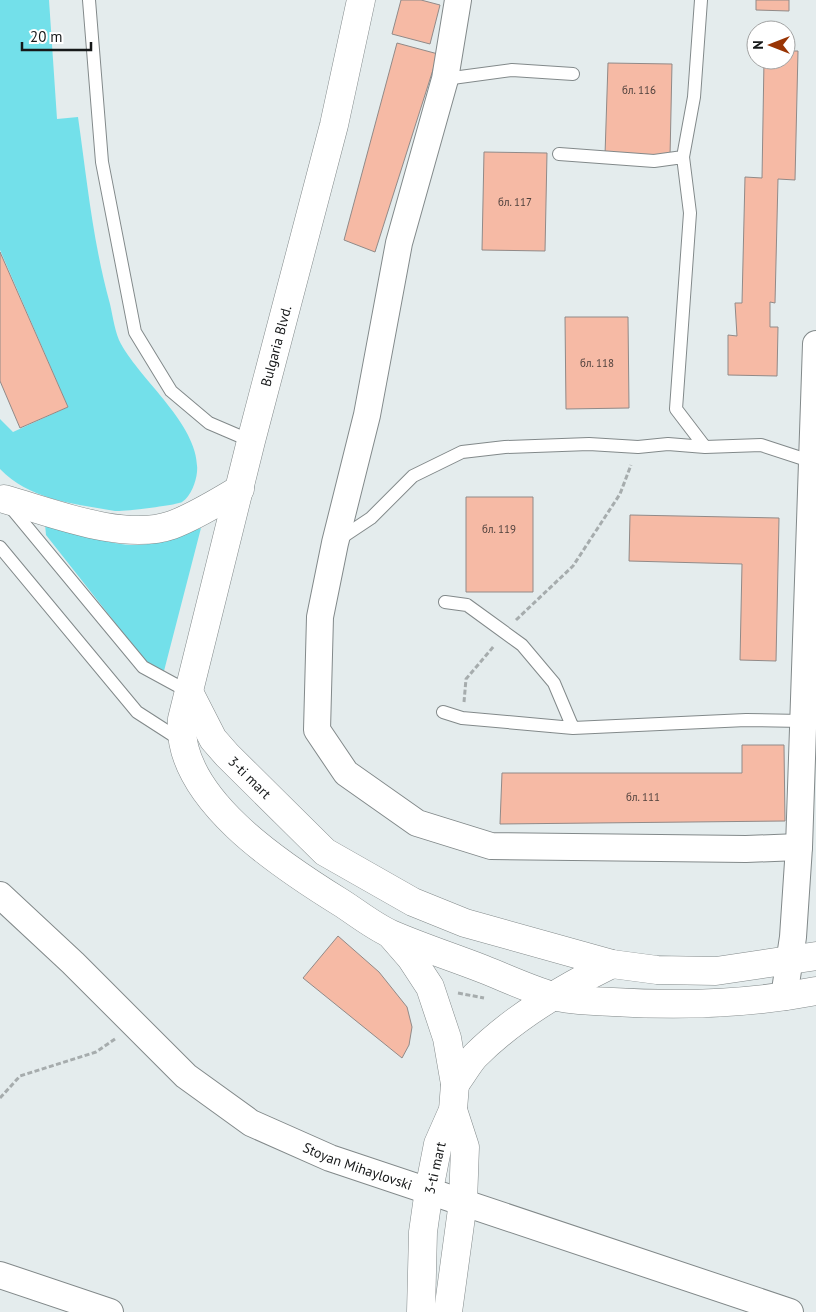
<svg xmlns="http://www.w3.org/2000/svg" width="816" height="1312" font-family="'PT Sans',sans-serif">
  <rect width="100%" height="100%" fill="#e4eced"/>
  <path fill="#73e0ea" d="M0 0H49L57 119 78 117C87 180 93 243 110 304 113 317 115 333 121 344 142 382 201 427 197 472 196 482 191 496 182 502 178 505 121 512 115 511 75 504 30 500 0 469V419L13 432 68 407 0 250Z
    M45 524C72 531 111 546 138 545 160 544 181 535 201 528L164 671 150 667 46 535Z"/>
  <path fill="#f6baa5" stroke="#918a88" d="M401 0H421L440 5 430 44 392 34Z
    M756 0H789V11L756 10Z
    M397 43 438 54 375 252 344 240Z
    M786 51H798L795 180 778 179 775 303 770 302V327H778L777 376 728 375V335L737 336 735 303H742L745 177 762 178 764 60H786Z
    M608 63 672 64 670 157 605 155Z
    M484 152 547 153 545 251 482 250Z
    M0 252 68 407 20 428 0 381Z
    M565 317H628L629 408 566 409Z
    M466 497H533V592H466Z
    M630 515 779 518 776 661 740 660 742 564 629 561Z
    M742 745H784L785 821 500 824 502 773H742Z
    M338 936 379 972 407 1007 412 1027 409 1045 402 1058 303 978Z"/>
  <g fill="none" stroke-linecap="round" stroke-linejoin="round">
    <g stroke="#82898a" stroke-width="14">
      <path id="service" d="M89 0 102 162 135 332 171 391 209 423 251 441
        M701 0 694 97 683 157 690 213 676 409 705 447 761 445 810 461
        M445 79 512 70 573 74
        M559 154 654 161 683 157
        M8 504 143 667 189 692
        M338 540 371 518 413 476 462 452 505 447 589 444 638 447 668 444 705 447
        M0 547 137 712 182 741
        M445 602 467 605 522 645 554 683 573 728
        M443 712 462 718 573 728 746 720 802 721"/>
    </g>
    <g stroke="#82898a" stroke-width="28">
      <g id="minor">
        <path d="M458 0 445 79 399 243 367 415 335 543 320 617 317 730 346 773 417 823 491 846 746 849 799 847"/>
        <path id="s1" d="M0 895 73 963 186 1076 251 1123 330 1158 790 1312"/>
        <path d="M784 997 793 937 799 847 816 344"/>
        <path d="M0 1275 110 1312"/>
      </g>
    </g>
    <g stroke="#82898a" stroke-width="29">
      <g id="tertiary">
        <path d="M361 0 334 125 251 441 182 719C175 797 282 866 340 902 356 912 373 926 391 934 421 947 452 957 483 969 506 978 529 989 553 996 572 1001 594 1001 613 1002 680 1006 750 1004 816 991"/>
        <path d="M4 499C51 512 124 542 172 525 196 516 218 502 240 489"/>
        <path id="s2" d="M189 692 213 739 227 755 325 852 413 902 465 923 612 964 657 970 716 971 816 956"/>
        <path d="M391 935 411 958 430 987 447 1038 455 1084 453 1110 438 1144 429 1190 423 1232 421 1312"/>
        <path d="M455 1084C462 1075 468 1064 475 1056 513 1018 565 987 612 964"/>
        <path d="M448 1312 463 1202 465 1147 453 1110"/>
      </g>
    </g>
    <path stroke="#a6acad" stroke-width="3" stroke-dasharray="5 2.5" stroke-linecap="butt" d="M516 620 573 566 620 494 631 465
      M464 702 466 679 494 646
      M458 993 484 998
      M0 1098 20 1076 96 1052 115 1039"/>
    <use href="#service" stroke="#fff" stroke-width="12"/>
    <use href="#minor" stroke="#fff" stroke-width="26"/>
    <use href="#tertiary" stroke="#fff" stroke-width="28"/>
  </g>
  <g text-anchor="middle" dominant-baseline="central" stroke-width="4.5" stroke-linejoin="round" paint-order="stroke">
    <g font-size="11" fill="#4e403c">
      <text x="639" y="90">бл. 116</text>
      <text x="515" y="202">бл. 117</text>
      <text x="597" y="363">бл. 118</text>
      <text x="499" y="529">бл. 119</text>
      <text x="643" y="797">бл. 111</text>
    </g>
    <g font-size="14" fill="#161819" stroke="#fff">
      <text transform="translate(276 346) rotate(-75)">Bulgaria Blvd.</text>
      <text stroke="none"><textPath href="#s2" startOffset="106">3-ti mart</textPath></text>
      <text stroke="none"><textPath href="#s1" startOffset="455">Stoyan Mihaylovski</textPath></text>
      <text transform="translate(435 1168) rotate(-77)">3-ti mart</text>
    </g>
  </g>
  <g transform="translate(771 45) rotate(270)"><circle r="24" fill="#ffffff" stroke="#a2a3a3"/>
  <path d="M0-4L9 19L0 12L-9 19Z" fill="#993404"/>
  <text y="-8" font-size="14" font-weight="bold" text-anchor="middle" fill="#161819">N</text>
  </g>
  <path d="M22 42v8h69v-8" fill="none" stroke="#161819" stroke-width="2.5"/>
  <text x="30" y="42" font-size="15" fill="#161819" stroke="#ffffff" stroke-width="4" paint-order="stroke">20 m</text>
</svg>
